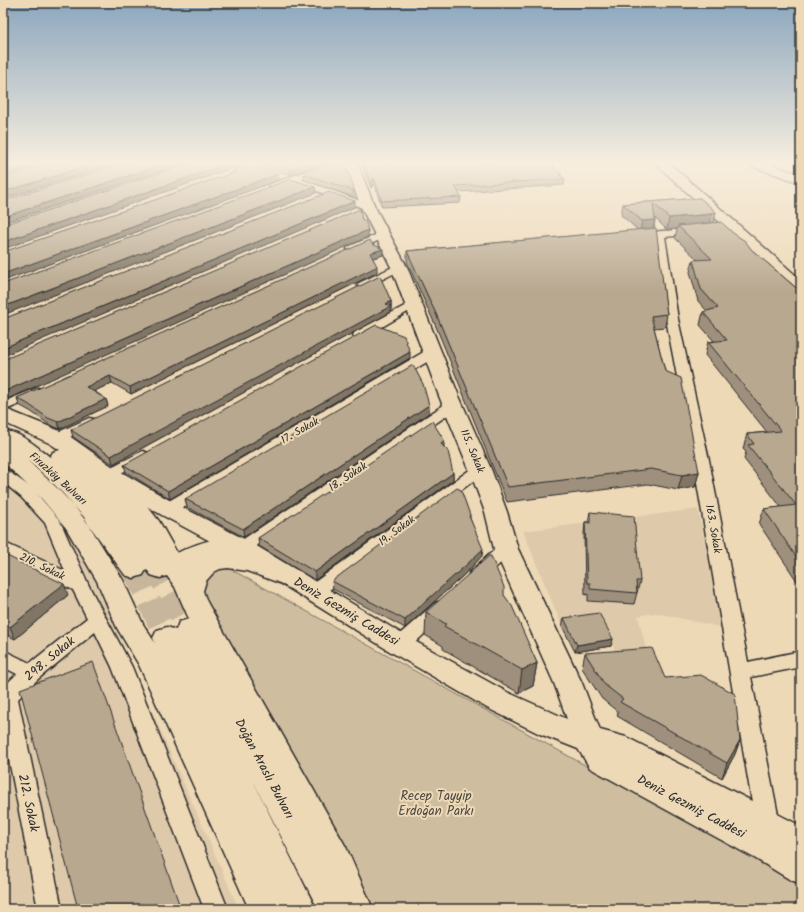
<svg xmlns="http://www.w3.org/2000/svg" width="804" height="912" font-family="Kalam,sans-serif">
  <rect width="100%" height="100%" fill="#eed9b7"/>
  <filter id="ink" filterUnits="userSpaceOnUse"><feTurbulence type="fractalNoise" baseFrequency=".025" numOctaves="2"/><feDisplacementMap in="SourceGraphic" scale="8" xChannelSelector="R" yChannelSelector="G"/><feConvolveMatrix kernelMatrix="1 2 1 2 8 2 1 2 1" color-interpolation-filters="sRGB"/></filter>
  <g filter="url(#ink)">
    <path fill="#decaab" d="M192 168 219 177 168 195 142 186Z
      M3 458 45 494 102 584 116 629 239 909H3Z
      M698 509 723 628 656 613 638 616 649 660 619 662 603 618 561 624 523 531Z"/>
    <path fill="#cfbda0" stroke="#7d7466" d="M223 565 639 795 801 880V909H373L202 595 203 574Z"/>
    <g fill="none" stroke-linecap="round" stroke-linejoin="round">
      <path stroke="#c7b69b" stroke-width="24" stroke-dasharray="24 12" stroke-linecap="butt" d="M151 563 167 587 189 629
        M134 569 167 638"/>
      <g stroke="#2b2b2b" stroke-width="3">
        <path id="street" d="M255 163H268L240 175H234L233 173 234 171Z
          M328 163H341L301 179 371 205 373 207 371 209H365L293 182 274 189 269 186 271 184Z
          M696 228 701 231 700 233 665 237 678 319 709 460 748 662 801 651V667L751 677 780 825 776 833 768 836 760 833 756 825 693 460 666 319 654 238 647 237 646 235 651 232Z
          M382 232 386 233 387 235 386 237 356 251 352 252 347 249 348 247Z
          M399 264 404 267 403 269 367 287H359L357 285 359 283Z
          M414 301 418 302 420 304 418 306 363 338H355L353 335 355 332Z
          M432 349 437 350 438 353 437 356 174 513 168 514 162 513 160 509 162 505 427 350Z
          M37 388 42 389 44 392 42 395 3 411V402Z
          M453 401 458 402 460 405 458 408 248 552 242 554 236 552 233 548 236 544 448 402Z
          M89 418 94 419 96 422 94 425 62 441 57 442 52 441 50 438 52 435Z
          M143 451 148 453 150 456 148 459 113 477 108 479 103 477 100 474 103 471Z
          M480 464 485 466 488 469 485 472 320 597 314 598 308 597 305 592 308 587 475 466Z
          M3 469 8 471 33 489 60 521 89 586 132 667 228 909H204L112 667 95 632 38 679 18 699 62 909H38L3 729V687L17 674 3 667V650L30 663 87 618 73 590 3 555V542L65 571 45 523 21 497 3 482Z
          M506 543 512 545 515 549 512 553 484 578 478 580 472 578 469 574 472 570 500 545Z
          M441 601 447 603 450 608 447 613 407 650 400 652 393 650 390 645 393 640 435 603Z"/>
      </g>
      <g stroke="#2b2b2b" stroke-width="3">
        <path id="secondary" d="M345 163H357L375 207 407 267 459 396 491 469 507 512 518 549 582 683 600 730 626 737 801 826V884L789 879 756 859 590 768 578 749 540 734 487 708 391 652 234 554 160 514 102 480 99 475 102 470 110 468 118 470 176 504 250 542 409 638 507 692 567 719 554 683 494 549 485 512 469 469 439 396 391 267 361 207Z
          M655 163H669L801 280V293L795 291Z
          M749 163H767L801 175V183L751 166Z"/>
      </g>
      <g stroke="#2b2b2b" stroke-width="3">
        <path id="primary" d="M3 408 65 433 116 469 132 487 159 521 177 553C201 541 224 534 251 542L254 548 250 554 302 572 306 579 302 586 293 588 247 571 228 568 220 569 214 572 206 581 203 591 207 602 346 847 373 909H318L253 781 316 909H249L139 665 117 628 97 581 66 528 42 499 3 462V432C16 428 40 449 50 457L53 452 60 450 49 443 3 422ZM27 460C70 494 94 532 125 575L134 578 143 575 146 570 148 571 151 575 160 578 167 576 175 587 189 619 179 622 176 630 167 627 157 630 153 638 155 643 143 624 123 580 84 517 58 489Z"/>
      </g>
      <use href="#street" fill="#eed9b7" fill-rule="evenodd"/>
      <use href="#secondary" fill="#eed9b7" fill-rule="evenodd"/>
      <use href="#primary" fill="#eed9b7" fill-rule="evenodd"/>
    </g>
    <path fill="#9e907c" stroke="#2b2b2b" d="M265 163H323L291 175 265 167Z
      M361 163H552L554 169 565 179 564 185 458 192 461 197 460 203 382 207 374 184 371 188Z
      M304 174 353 185 354 197 304 180Z
      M700 198 716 212 714 223 752 250 801 292V587L759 524 764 509 781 507 744 459 746 452 743 449 747 434 767 432 705 355 708 342 714 341 700 325 703 312 707 311 698 301 690 272 693 260H698L675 238 677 229 667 230 655 218 654 228 667 314 665 327 654 328 665 371 699 472 695 487 678 490 648 484 507 502 437 329 407 262V251L638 230 621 215 623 204Z
      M372 244 383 255 373 258 377 272 376 273 131 394 112 383 94 391 106 399 108 406 60 429 50 425 30 411 19 405 17 398Z
      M391 301V312L113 464 73 437 71 430Z
      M410 358 170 499 126 472 124 465Z
      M429 413 244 537 187 507 185 499Z
      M444 447 453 473V480L315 580 259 546 258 538Z
      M590 512 640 581 634 604 588 601V594L585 595 584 534 585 522H588Z
      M470 515V518L482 556 465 574 405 628 333 589 332 581Z
      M3 554 68 595 15 639 3 633Z
      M504 595 537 663 533 686 519 693 443 649V646L425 635 426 612Z
      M564 618 613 639 611 646 575 652 562 626Z
      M585 653 665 678 740 740 735 754 722 778 617 716 618 712 602 699 582 668Z"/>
    <path fill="#817665" stroke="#2b2b2b" d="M24 163H44L3 176V169Z
      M97 163H117L3 199V192Z
      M167 163H185L3 223V217Z
      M230 163H247L3 249V242Z
      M308 163H323L291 175V170Z
      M278 174 279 180 3 281V274Z
      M374 178V184L371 188V182Z
      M315 187 316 193 3 315V307Z
      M355 201V207L3 356V348Z
      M712 214 710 226H678L677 229 667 230 669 218Z
      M655 220 653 231 640 232 642 221Z
      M368 230V237L5 400 3 394V392Z
      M383 249V255L370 259V253Z
      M377 266V272L376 273 131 394 130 387Z
      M391 301V312L113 464 111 456Z
      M410 352V358L170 499 168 491Z
      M110 376 112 383 88 394 86 387Z
      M106 399 108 406 60 429 58 422Z
      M429 405V413L244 537 243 529Z
      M444 440V447L441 444Z
      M699 472 695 487 678 490 682 475Z
      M453 473V480L315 580V572Z
      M483 549 482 556 465 574 405 628V620Z
      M64 584 68 595 15 639 10 627Z
      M613 639 611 646 575 652 577 645Z
      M537 663 533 686 519 693 522 670Z
      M740 740 735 754 722 778 727 763Z"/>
    <path fill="#b8a890" stroke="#2b2b2b" d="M3 163H24L3 169Z
      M49 163H97L3 192V178Z
      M122 163H167L3 217V201Z
      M190 163H230L3 242V225Z
      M272 163H308L291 170Z
      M330 163H345L353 185 354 191 304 174Z
      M363 163H551L555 166 551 167 562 174 559 175 565 179 455 186 461 197 382 201 374 178 371 182Z
      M253 166 278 174 3 274V252Z
      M291 179 315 187 3 307V284Z
      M329 192 355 201 3 348V319Z
      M700 198 716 212 711 213 712 214 669 218 653 203 655 220 642 221 623 204Z
      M360 209 362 220H365L368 230 3 392V360Z
      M721 222 733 233 745 241 752 250 801 292V564L764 509 796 505 748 445 754 444 747 434 781 431 708 342 727 340 703 312 718 308 701 289 693 260 712 259 678 226Z
      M656 228 667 314 651 316 665 371 681 378 699 472 682 475 651 469 508 487 437 316 407 251Z
      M370 240 372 244 383 249 370 253 377 266 376 267 130 387 110 376 86 387 106 399 58 422 48 418 28 404 17 398Z
      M380 276 391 301 386 304 391 306 111 456 71 430Z
      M376 325 404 336 410 352 168 491 124 465Z
      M413 365 423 384 429 405 243 529 185 499Z
      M432 421 444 440 441 444 448 451 453 473 315 572 258 538Z
      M457 488 461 490 470 515 469 516 483 549 465 566 405 620 332 581Z
      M590 512 634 516 640 581H636L637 593 590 589V583H587L585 522 590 523Z
      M3 554 64 584 10 627 3 623Z
      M489 556H491L504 587V595L512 606 537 663 522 670 444 626 446 624 426 612Z
      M599 613 613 639 577 645 564 618Z
      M652 648 665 678 701 675 735 694 740 740 727 763 620 702 623 699 605 685 585 653Z
      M93 662 181 909H78L20 689Z"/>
  </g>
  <linearGradient id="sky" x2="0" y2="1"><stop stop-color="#8ca7be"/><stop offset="0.56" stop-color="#f7eedf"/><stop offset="1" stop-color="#f7eedf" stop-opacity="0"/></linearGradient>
  <rect width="804" height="291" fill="url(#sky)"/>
  <g text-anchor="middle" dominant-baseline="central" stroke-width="4" stroke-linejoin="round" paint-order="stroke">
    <g font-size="11" fill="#2b2b2b" stroke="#eed9b7">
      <text transform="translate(300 431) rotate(-30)">17. Sokak</text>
      <text transform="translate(472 451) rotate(67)">115. Sokak</text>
      <text transform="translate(348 477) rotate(-34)">18. Sokak</text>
      <text transform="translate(58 479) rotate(42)">Firuzköy Bulvarı</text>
      <text transform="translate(713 529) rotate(80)">163. Sokak</text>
      <text transform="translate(397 531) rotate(-37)">19. Sokak</text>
      <text transform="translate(42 567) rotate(26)">210. Sokak</text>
    </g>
    <g font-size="13" fill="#2b2b2b" stroke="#eed9b7">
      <text transform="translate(346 612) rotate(31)">Deniz Gezmiş Caddesi</text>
      <text transform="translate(50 659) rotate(-40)">298. Sokak</text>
      <text transform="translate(264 769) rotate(62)">Doğan Araslı Bulvarı</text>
      <text transform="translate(28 803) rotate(78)">212. Sokak</text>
      <text transform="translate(691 807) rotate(28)">Deniz Gezmiş Caddesi</text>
    </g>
    <g font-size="13" fill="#4c4842" stroke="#eed9b7">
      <text x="436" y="796">Recep Tayyip<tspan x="436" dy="15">Erdoğan Parkı</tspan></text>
    </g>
  </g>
  <rect width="804" height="912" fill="none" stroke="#eed9b7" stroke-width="16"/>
  <rect x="8" y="8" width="788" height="896" fill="none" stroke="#2b2b2b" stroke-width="1.5" filter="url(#ink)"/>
</svg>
